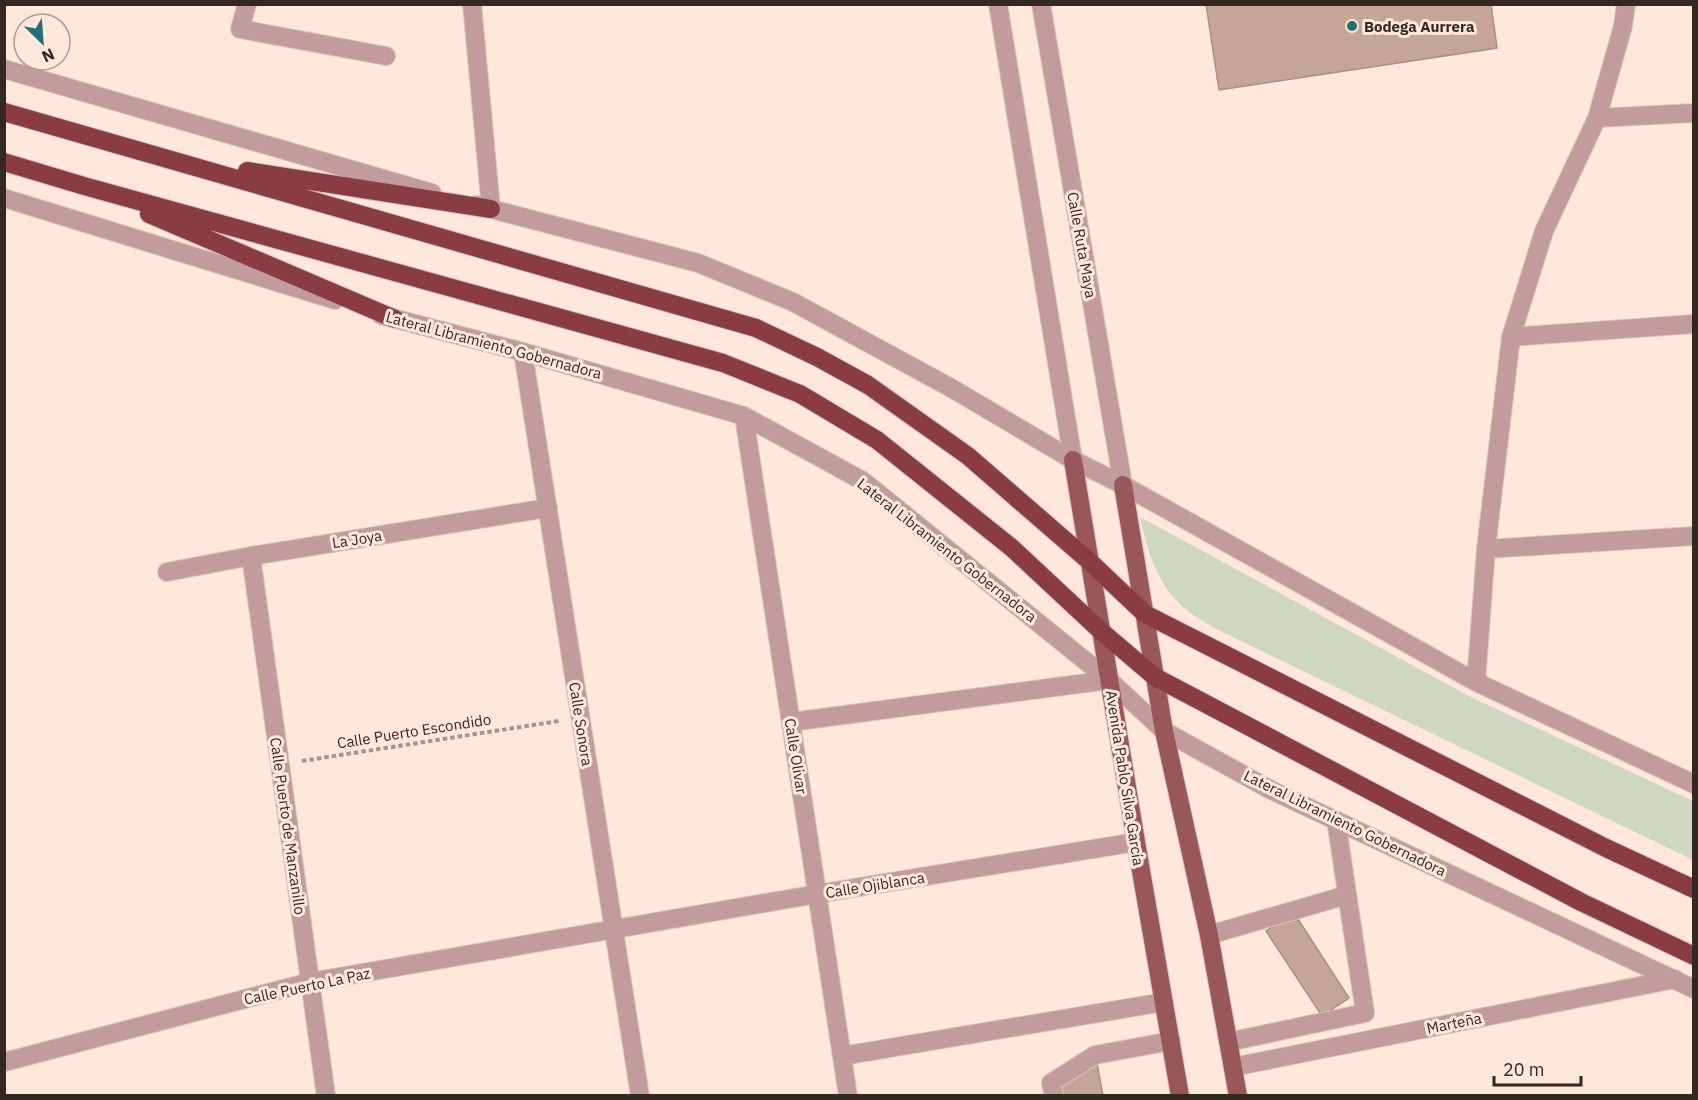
<svg xmlns="http://www.w3.org/2000/svg" width="1698" height="1100" font-family="'IBM Plex Sans',sans-serif">
  <rect width="100%" height="100%" fill="#ffe7d9"/>
  <path fill="#ced7c2" d="M1140 517 1471 697 1693 801V860L1214 628C1202 620 1188 613 1179 603 1155 579 1147 549 1140 517Z"/>
  <path fill="#c5a595" stroke="#ab8f81" stroke-width="1.5" d="M1206 4H1491L1497 48 1219 90Z
    M1294 913 1349 998 1322 1016 1266 931Z
    M1095 1052 1103 1096H1059L1055 1077Z"/>
  <g fill="none" stroke-linecap="round" stroke-linejoin="round">
    <g stroke="#dac5b8" stroke-width="20">
      <path id="minor" d="M247 4 240 29 386 56
        M472 4 491 209
        M998 4 1073 460
        M1041 4 1123 485
        M4 69 432 193
        M1597 118 1694 113
        M4 198 335 300
        M476 205 698 263 793 302 953 389 1073 460 1123 485 1476 682 1694 784
        M381 315 523 352 744 416 863 481 1109 680 1164 731 1271 790 1694 989
        M1511 337 1694 324
        M523 352 640 1096
        M744 416 848 1096
        M1486 549 1694 536
        M251 556 326 1096
        M167 572 251 556 548 508
        M1476 682 1486 549 1511 337 1544 231 1597 118 1623 26 1626 4
        M791 722 1109 680
        M1209 935 1347 895
        M1228 1042 1365 1013 1336 820
        M842 1056 1164 1002
        M4 1062 310 982 817 894 1136 842
        M1233 1067 1675 979
        M1054 1096 1051 1083 1095 1055 1171 1041"/>
    </g>
    <g stroke="#dac5b8" stroke-width="20">
      <path id="major" d="M1073 460 1136 842 1180 1096
        M1123 485 1164 731 1209 935 1238 1096"/>
    </g>
    <g stroke="#dac5b8" stroke-width="20">
      <path id="highway" d="M4 112 756 328 817 357 868 385 968 456 1089 561 1145 614 1606 848 1694 889
        M4 162 84 186 723 363 800 394 877 440 1012 548 1102 632 1155 677 1581 902 1694 956
        M247 171 491 209
        M149 214 395 319"/>
    </g>
    <path stroke="#a69489" stroke-width="4" stroke-dasharray="4.5 3" stroke-linecap="butt" d="M302 761 559 721"/>
    <use href="#minor" stroke="#c29b9c" stroke-width="18"/>
    <use href="#major" stroke="#99575a" stroke-width="18"/>
    <use href="#highway" stroke="#893d42" stroke-width="18"/>
  </g>
  <circle fill="#246f73" stroke="#ffe7d9" stroke-width="2" cx="1352" cy="26" r="6"/>
  <g text-anchor="middle" dominant-baseline="central" stroke-width="6" stroke-linejoin="round" paint-order="stroke">
    <g font-size="15" font-weight="bold" fill="#332822" stroke="#ffe7d9" text-anchor="start">
      <text x="1364" y="26">Bodega Aurrera</text>
    </g>
    <g font-size="15" fill="#332822" stroke="#ffe7d9">
      <text transform="translate(1082 245) rotate(80)">Calle Ruta Maya</text>
      <text transform="translate(494 345) rotate(15)">Lateral Libramiento Gobernadora</text>
      <text transform="translate(357 539) rotate(-9)">La Joya</text>
      <text transform="translate(947 550) rotate(38)">Lateral Libramiento Gobernadora</text>
      <text transform="translate(581 724) rotate(81)">Calle Sonora</text>
      <text transform="translate(414 731) rotate(-9)">Calle Puerto Escondido</text>
      <text transform="translate(796 756) rotate(81)">Calle Olivar</text>
      <text transform="translate(1125 778) rotate(81)">Avenida Pablo Silva García</text>
      <text transform="translate(1345 823) rotate(26)">Lateral Libramiento Gobernadora</text>
      <text transform="translate(288 826) rotate(82)">Calle Puerto de Manzanillo</text>
      <text transform="translate(875 885) rotate(-9)">Calle Ojiblanca</text>
      <text transform="translate(307 986) rotate(-12)">Calle Puerto La Paz</text>
      <text transform="translate(1454 1023) rotate(-11)">Marteña</text>
    </g>
  </g>
  <rect width="1698" height="1100" fill="none" stroke="#332822" stroke-width="12"/>
  <g transform="translate(42 42) rotate(155)"><circle r="28" fill="#ffe7d9" stroke="#ad9b90" stroke-width="1.5"/>
  <path d="M0-4.5L10 22L0 15L-10 22Z" fill="#246f73"/>
  <text y="-9" font-size="16" font-weight="bold" text-anchor="middle" fill="#332822">N</text>
  </g>
  <path d="M1494 1076v9h87v-9" fill="none" stroke="#332822" stroke-width="3"/>
  <text x="1503" y="1076" font-size="18" fill="#332822" stroke="#ffe7d9" stroke-width="4.5" paint-order="stroke">20 m</text>
</svg>
